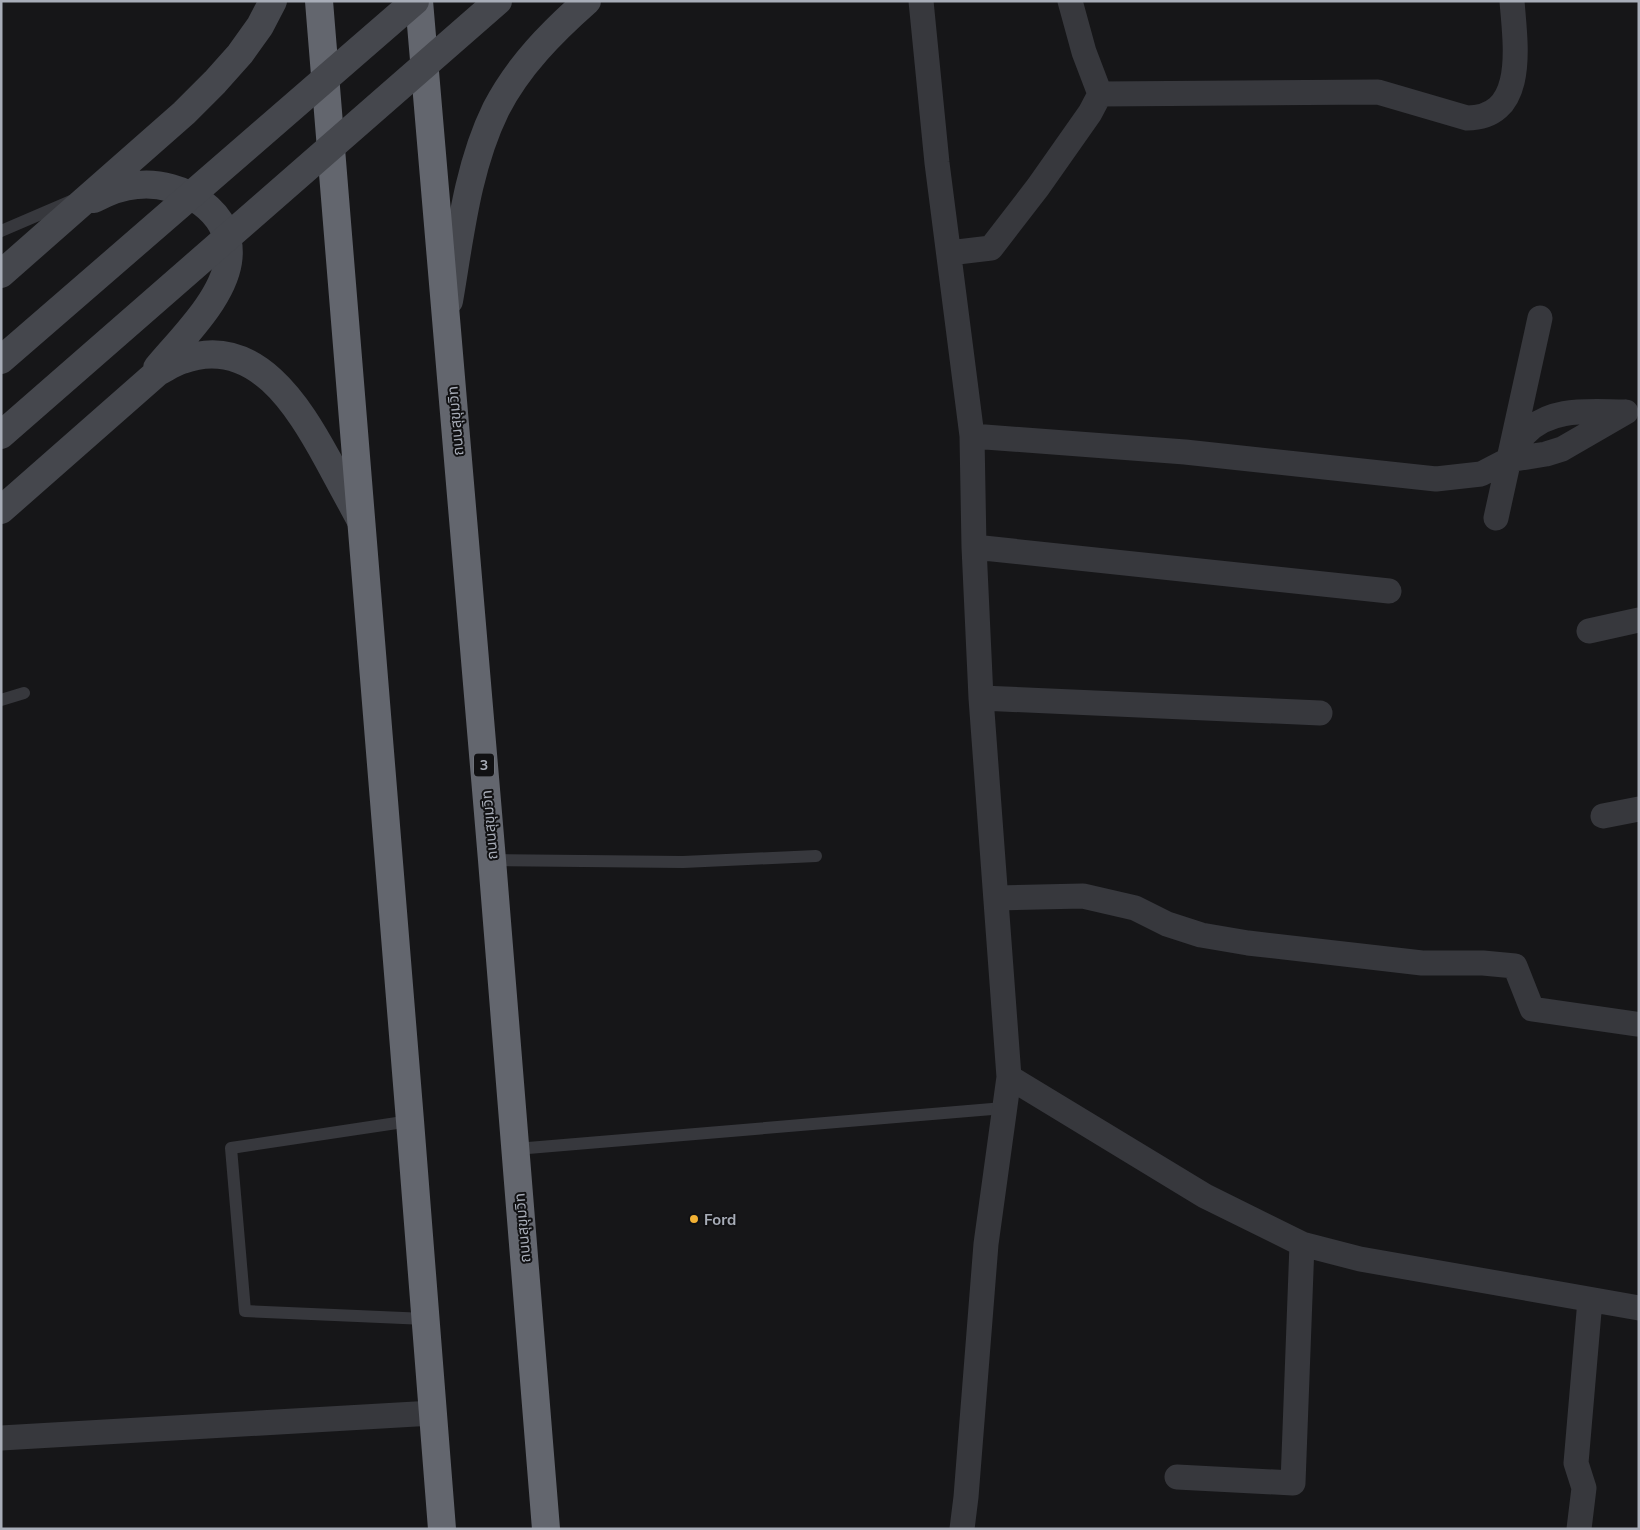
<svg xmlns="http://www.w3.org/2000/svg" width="1640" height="1530" font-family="Mulish,'Noto Sans Thai',sans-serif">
  <rect width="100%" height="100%" fill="#161618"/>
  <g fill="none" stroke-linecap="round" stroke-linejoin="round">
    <path stroke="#37383d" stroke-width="12" d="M1 231 71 201
      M1 700 24 693
      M492 860 683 862 816 856
      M410 1121 231 1148 245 1311 426 1319
      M516 1149 1004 1108"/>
    <path stroke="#37383d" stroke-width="25" d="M921 1 937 163 972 436 974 547 981 698 1009 1077 986 1244 966 1497 962 1529
      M1070 1 1084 52 1100 94 1378 92 1467 118C1528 118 1515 42 1512 1
      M949 253 991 248 1038 187 1090 113 1100 94
      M972 436 1185 452 1436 479 1481 474 1508 460 1546 454 1562 449 1626 412
      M1512 454C1516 447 1520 439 1525 434 1550 406 1592 412 1625 412
      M1496 518 1540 318
      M974 547 1389 591
      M1589 631 1639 620
      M981 698 1320 713
      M1603 816 1639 809
      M997 898 1083 896 1135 908 1167 924 1201 935 1248 943 1422 963H1483L1515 966 1532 1009 1636 1024
      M1009 1077 1205 1196 1302 1244 1360 1259 1639 1308
      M1 1438 433 1413
      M1177 1477 1293 1483 1302 1244
      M1579 1529 1584 1488 1576 1463 1590 1300"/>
    <path stroke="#45474d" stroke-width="28" d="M94 199C107 192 122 186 137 185 181 180 236 212 228 262 222 300 181 339 157 368
      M1 274 184 113 215 82 240 54 260 26 273 1
      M449 301C460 237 467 168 496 109 518 66 552 32 587 1
      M1 510 158 372C166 368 173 363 182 360 255 333 299 407 328 460 339 480 350 501 361 521"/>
    <path stroke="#63666e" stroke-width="28" d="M319 1 410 1121 442 1529
      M419 1 492 860 546 1529"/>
    <path stroke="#45474d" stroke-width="28" d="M1 360 415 1
      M1 435 498 1"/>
  </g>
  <circle fill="#f2b134" stroke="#111113" stroke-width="2" cx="694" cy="1219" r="5"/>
  <g text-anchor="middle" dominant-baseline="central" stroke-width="4" stroke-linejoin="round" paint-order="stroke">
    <rect fill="#111113" stroke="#7b7e86" stroke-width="1" x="474" y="753.5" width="20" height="23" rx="4"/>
    <g font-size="14" font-weight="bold" fill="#a8adb8">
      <text x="484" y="765">3</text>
    </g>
    <g font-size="15" fill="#a8adb8" stroke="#111113">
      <text transform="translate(455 421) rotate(-95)">ถนนสุขุมวิท</text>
      <text transform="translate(489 825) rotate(-95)">ถนนสุขุมวิท</text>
      <text transform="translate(522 1228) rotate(-95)">ถนนสุขุมวิท</text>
    </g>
    <g font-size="15" font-weight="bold" fill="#a8adb8" stroke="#111113" text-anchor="start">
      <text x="704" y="1219">Ford</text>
    </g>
  </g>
  <rect width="1640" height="1530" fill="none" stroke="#a8adb8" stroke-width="5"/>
</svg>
